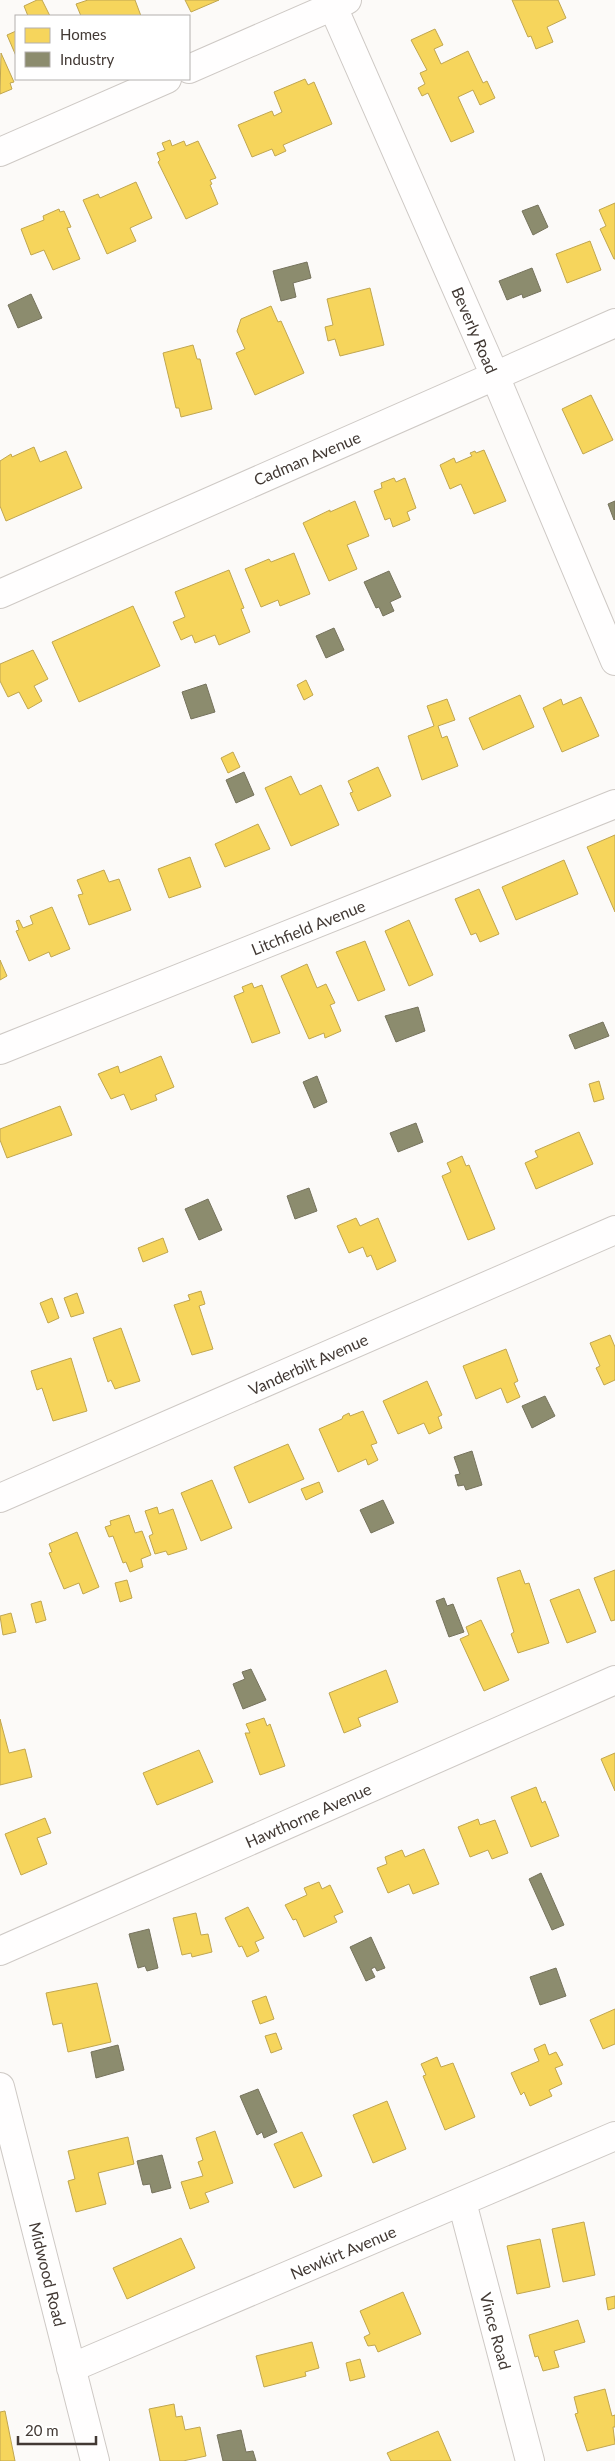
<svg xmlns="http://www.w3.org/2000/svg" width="615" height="2461" font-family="Lato,sans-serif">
  <rect width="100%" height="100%" fill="#fcfaf8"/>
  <path fill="#f6d55c" stroke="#c0a650" d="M37 0H42L50 16H28L24 6Z
    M88 0H135L141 16H81L76 4Z
    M185 0H219L191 12Z
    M512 0H558L566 18 547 27 553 42 536 49 531 36 528 37Z
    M435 29 443 45 434 49 441 64 468 51 483 83 487 81 495 98 480 105 473 90 458 97 474 132 451 142 428 93 422 96 418 88 425 84 420 73 427 70 411 40Z
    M16 31V56L7 35Z
    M1 53 14 82 10 83 12 89 0 94Z
    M305 79 308 85 314 82 332 124 283 145 286 151 275 156 272 149 252 157 238 125 272 111 274 116 282 112 274 92Z
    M170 140 172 146 184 141 186 146 198 141 216 178 210 180 212 184 210 185 218 204 186 219 158 162 160 160 157 153 165 150 162 143Z
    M136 182 152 218 130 228 136 241 107 254 83 200 98 194 100 198Z
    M615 203V259H614L600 229 606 226 599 210Z
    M59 209 60 212 64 211 71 227 67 228 80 259 53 270 44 250 31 255 21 229 44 220 43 216Z
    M590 241 601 270 567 283 556 254Z
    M370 288 384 345 340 356 335 339 328 341 325 327 333 325 327 299Z
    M271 306 278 322 281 321 304 373 255 395 236 353 245 349 237 331 241 319Z
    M193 345 197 359H200L212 409 181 417 179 408H176L163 353Z
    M591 395 613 440 583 454 562 409Z
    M34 447 40 462 66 451 82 488 6 521 0 506V461L11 454 12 457Z
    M484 450 506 501 474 514 461 484 450 489 440 465 454 458 456 463 472 456 470 453 475 451 476 453Z
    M394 478 396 482 405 478 416 508 407 512 410 520 393 527 390 518 385 520 374 491 382 488 381 483Z
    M355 501 369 536 347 545 357 569 329 581 303 523 330 510V512Z
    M294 553 310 594 280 606 278 600 261 607 245 569 269 559 271 562Z
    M229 570 244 608 241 609 250 632 219 645 215 635 195 643 192 635 181 640 173 622 185 617 175 592Z
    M133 606 160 666 79 702 52 642Z
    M33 650 48 679 34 686 42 701 28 709 19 692 8 697 0 681V664Z
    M306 680 313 695 304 700 297 685Z
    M520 695 534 727 483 750 469 718Z
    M581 697 599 736 562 752 543 708 561 699 563 705Z
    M447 699 455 720 438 726 442 738 447 736 458 766 422 780 408 736 434 726 427 706Z
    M233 752 240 767 228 773 221 758Z
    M378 767 391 796 358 811 350 793 353 792 348 781Z
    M291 776 300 795 321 785 339 825 291 846 265 788Z
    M258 824 270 849 225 867 215 844Z
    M615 835V912L587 847Z
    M190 857 201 887 169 898 158 869Z
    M564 860 578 894 516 920 502 887Z
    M104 870 109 882 119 879 131 910 89 925 78 895 83 894 77 880Z
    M479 889 499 934 480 942 476 933 471 935 455 899Z
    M52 907 70 949 51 957 49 952 29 961 16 931 19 930 16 921 19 920 23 928 33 924 30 916Z
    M409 920 433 975 409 986 385 931Z
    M365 941 385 990 358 1001 336 952Z
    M0 960 7 976 0 980Z
    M307 964 317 988 326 984 335 1003 330 1005 341 1031 325 1038 324 1033 309 1039 281 976Z
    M252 983 254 988 262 985 280 1033 252 1043 234 996 244 992 242 987Z
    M161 1056 174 1087 155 1095 157 1100 131 1110 124 1094 111 1099 98 1074 118 1066 120 1073Z
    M599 1081 604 1099 594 1102 589 1084Z
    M60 1106 72 1135 7 1158 0 1140V1129Z
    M579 1132 593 1164 536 1189 525 1163 538 1157 535 1151Z
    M462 1156 466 1166 469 1165 495 1229 468 1240 442 1176 451 1172 447 1163Z
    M356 1218 360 1226 378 1218 396 1261 377 1270 371 1255 367 1257 363 1247 349 1253 337 1226Z
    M163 1238 168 1252 143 1262 138 1248Z
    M201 1291 205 1304 199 1306 213 1349 192 1355 174 1305 190 1300 188 1295Z
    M77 1293 84 1313 71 1317 64 1298Z
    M52 1298 59 1318 48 1323 40 1303Z
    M121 1328 140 1381 115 1389 111 1380 108 1382 93 1338Z
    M610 1335 615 1347V1380L604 1385 596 1368 600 1366 590 1343Z
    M506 1349 518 1381 514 1383 520 1397 507 1403 501 1388 476 1399 463 1366Z
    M71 1358 87 1411 53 1421 42 1388 37 1390 31 1371Z
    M427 1381 442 1415 438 1417 442 1428 429 1434 424 1423 398 1434 383 1401Z
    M363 1411 377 1443 371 1445 378 1460 368 1465 366 1459 338 1472 319 1429 342 1419 343 1416 349 1413 350 1416Z
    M288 1444 304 1479 249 1503 234 1467Z
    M212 1480 232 1528 201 1541 181 1493Z
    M319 1482 323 1492 306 1500 301 1489Z
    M157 1507 159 1514 173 1509 187 1549 168 1555 166 1551 155 1554 149 1536 153 1534 145 1511Z
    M129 1515 135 1533 142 1531 151 1555 141 1559 143 1567 130 1572 126 1562 123 1563 113 1536 109 1537 105 1527 111 1525 110 1521Z
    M77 1532 99 1587 83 1594 79 1583 64 1589 49 1553 52 1552 49 1544Z
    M520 1570 525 1584 529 1583 549 1643 518 1653 511 1634 514 1632 497 1578Z
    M615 1570V1620L611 1621 594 1578Z
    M127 1580 132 1598 120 1602 115 1583Z
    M579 1589 596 1632 567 1643 550 1600Z
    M41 1601 46 1620 36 1623 31 1604Z
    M11 1613 16 1632 3 1635 0 1616Z
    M481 1620 509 1680 484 1691 460 1639 469 1635 466 1627Z
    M386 1670 398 1702 358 1718 361 1726 344 1733 329 1693Z
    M264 1718 267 1726 270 1724 285 1766 260 1775 245 1733H250L246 1724Z
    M0 1719 9 1753 25 1749 32 1777 0 1785Z
    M199 1750 213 1782 157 1805 143 1773Z
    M615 1753V1791L601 1759Z
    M536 1787 542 1803 545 1801 559 1836 531 1847 511 1797Z
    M45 1818 51 1833 37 1838 47 1864 21 1875 5 1834Z
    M478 1819 480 1825 495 1820 508 1853 492 1859 488 1850 470 1857 458 1827Z
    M424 1849 439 1884 413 1894 409 1884 388 1893 377 1868 387 1864 385 1857 402 1850 405 1857Z
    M319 1882 322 1889 330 1885 343 1912 334 1916 337 1922 304 1937 296 1919 293 1920 285 1905 307 1895 304 1888Z
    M248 1907 264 1938 255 1942 259 1951 247 1957 242 1946 239 1947 225 1918Z
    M196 1913 201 1935 208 1934 212 1952 192 1957 191 1953 182 1955 173 1918Z
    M97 1983 111 2042 68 2052 62 2023 53 2025 46 1993Z
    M266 1996 274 2019 260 2024 252 2001Z
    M615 2009V2044L603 2049 590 2020Z
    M276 2033 282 2049 271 2053 265 2036Z
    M545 2044 549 2055 556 2052 563 2065 555 2068 562 2084 549 2090 552 2096 530 2106 524 2092 521 2095 511 2073 539 2061 534 2049Z
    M437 2057 441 2067 453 2063 475 2117 445 2130 423 2076 426 2075 421 2064Z
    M387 2101 406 2149 373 2163 353 2115Z
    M215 2131 233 2183 205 2193 209 2202 190 2209 181 2182 203 2176 198 2162 203 2160 196 2138Z
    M302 2132 322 2176 294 2188 274 2144Z
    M128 2137 134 2164 98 2173 106 2204 76 2212 68 2181 75 2179 68 2151Z
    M584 2222 595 2275 563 2282 552 2229Z
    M181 2238 195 2268 127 2299 113 2268Z
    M540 2239 550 2287 517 2294 507 2246Z
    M403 2292 421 2334 378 2352 375 2345 368 2346 364 2337 370 2334 360 2311Z
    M615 2296V2308L608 2310 606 2298Z
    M578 2320 585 2342 554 2351 559 2367 543 2371 538 2356 535 2357 529 2335Z
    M312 2342 319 2368 305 2372 306 2376 264 2387 256 2356Z
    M360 2359 365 2377 350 2381 346 2363Z
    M605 2389 612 2416 615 2415V2427H613L615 2444 587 2451 575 2414 578 2413 574 2397Z
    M174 2404 176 2417 182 2416 185 2430 200 2427 206 2456 183 2461H160L149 2409Z
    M5 2411 15 2461H0V2412Z
    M438 2431 451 2461H391L387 2453Z"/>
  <path fill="#8c8c6e" stroke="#76735d" d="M538 205 548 227 533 235 522 211Z
    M307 262 311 278 293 283 296 297 281 301 273 271Z
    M532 268 541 291 523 298 522 294 507 300 499 281Z
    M31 294 42 318 18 328 8 305Z
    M615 501V519L614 520 608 504Z
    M389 571 401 597 390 602 394 611 383 616 379 607 376 608 364 582Z
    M334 628 344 650 326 658 316 636Z
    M206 684 215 712 191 719 182 692Z
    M244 772 254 795 236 803 226 780Z
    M418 1007 425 1031 396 1042 385 1016Z
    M603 1022 609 1036 575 1049 569 1035Z
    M317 1076 327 1102 314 1108 303 1082Z
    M416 1123 423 1142 398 1152 390 1133Z
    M309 1188 317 1211 295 1219 287 1196Z
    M208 1199 222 1230 199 1240 185 1209Z
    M545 1396 555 1416 532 1428 522 1406Z
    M472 1451 482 1485 466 1490 464 1485 458 1486 455 1475 460 1474 454 1457Z
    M383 1500 394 1523 371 1533 360 1510Z
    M444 1598 447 1606 453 1604 464 1632 449 1637 436 1601Z
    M251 1669 266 1700 243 1709 233 1684 245 1679 242 1672Z
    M541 1873 564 1925 552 1930 529 1879Z
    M149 1929 158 1968 147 1971 145 1966 138 1968 129 1934Z
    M371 1937 385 1968 377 1971 375 1967 371 1969 375 1977 366 1981 350 1947Z
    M556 1968 566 1996 540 2005 530 1977Z
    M118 2045 124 2070 96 2078 91 2052Z
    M258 2089 277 2132 264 2138 262 2132 257 2135 240 2096Z
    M162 2155 171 2188 152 2193 150 2184 143 2185 137 2161Z
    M241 2430 246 2452 253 2451 256 2461H223L217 2435Z"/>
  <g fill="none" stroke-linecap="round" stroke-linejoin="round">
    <g stroke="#cec9c5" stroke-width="30">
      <path id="minor" d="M330 0 495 376 615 661
        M189 69 347 0
        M0 152 167 79
        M0 594 615 323
        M0 1050 615 804
        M0 1498 615 1230
        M0 1951 615 1680
        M0 2087 95 2461
        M462 2202 530 2461
        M71 2368 615 2136"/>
    </g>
    <use href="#minor" stroke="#fffefe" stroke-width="28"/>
  </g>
  <g text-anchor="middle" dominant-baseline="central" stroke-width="5" stroke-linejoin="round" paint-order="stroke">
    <g font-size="16" fill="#423934" stroke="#fff">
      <text transform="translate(475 330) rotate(67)">Beverly Road</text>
      <text transform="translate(307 458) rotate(-23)">Cadman Avenue</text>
      <text transform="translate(308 927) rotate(-22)">Litchfield Avenue</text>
      <text transform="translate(308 1364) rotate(-24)">Vanderbilt Avenue</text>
      <text transform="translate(308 1815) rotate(-24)">Hawthorne Avenue</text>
      <text transform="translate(343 2252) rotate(-23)">Newkirt Avenue</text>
      <text transform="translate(48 2274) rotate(76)">Midwood Road</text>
      <text transform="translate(496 2331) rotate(75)">Vince Road</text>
    </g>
  </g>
  <rect x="15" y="15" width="175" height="65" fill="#ffffff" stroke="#b3b0ae"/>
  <rect x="25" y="28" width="25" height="15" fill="#f6d55c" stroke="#b3b0ae"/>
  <text x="60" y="40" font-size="15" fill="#423934">Homes</text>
  <rect x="25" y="52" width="25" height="15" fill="#8c8c6e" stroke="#b3b0ae"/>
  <text x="60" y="65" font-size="15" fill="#423934">Industry</text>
  <path d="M18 2436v8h78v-8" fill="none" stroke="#423934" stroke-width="2.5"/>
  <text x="25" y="2436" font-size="15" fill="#423934" stroke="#ffffff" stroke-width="4" paint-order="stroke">20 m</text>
</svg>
